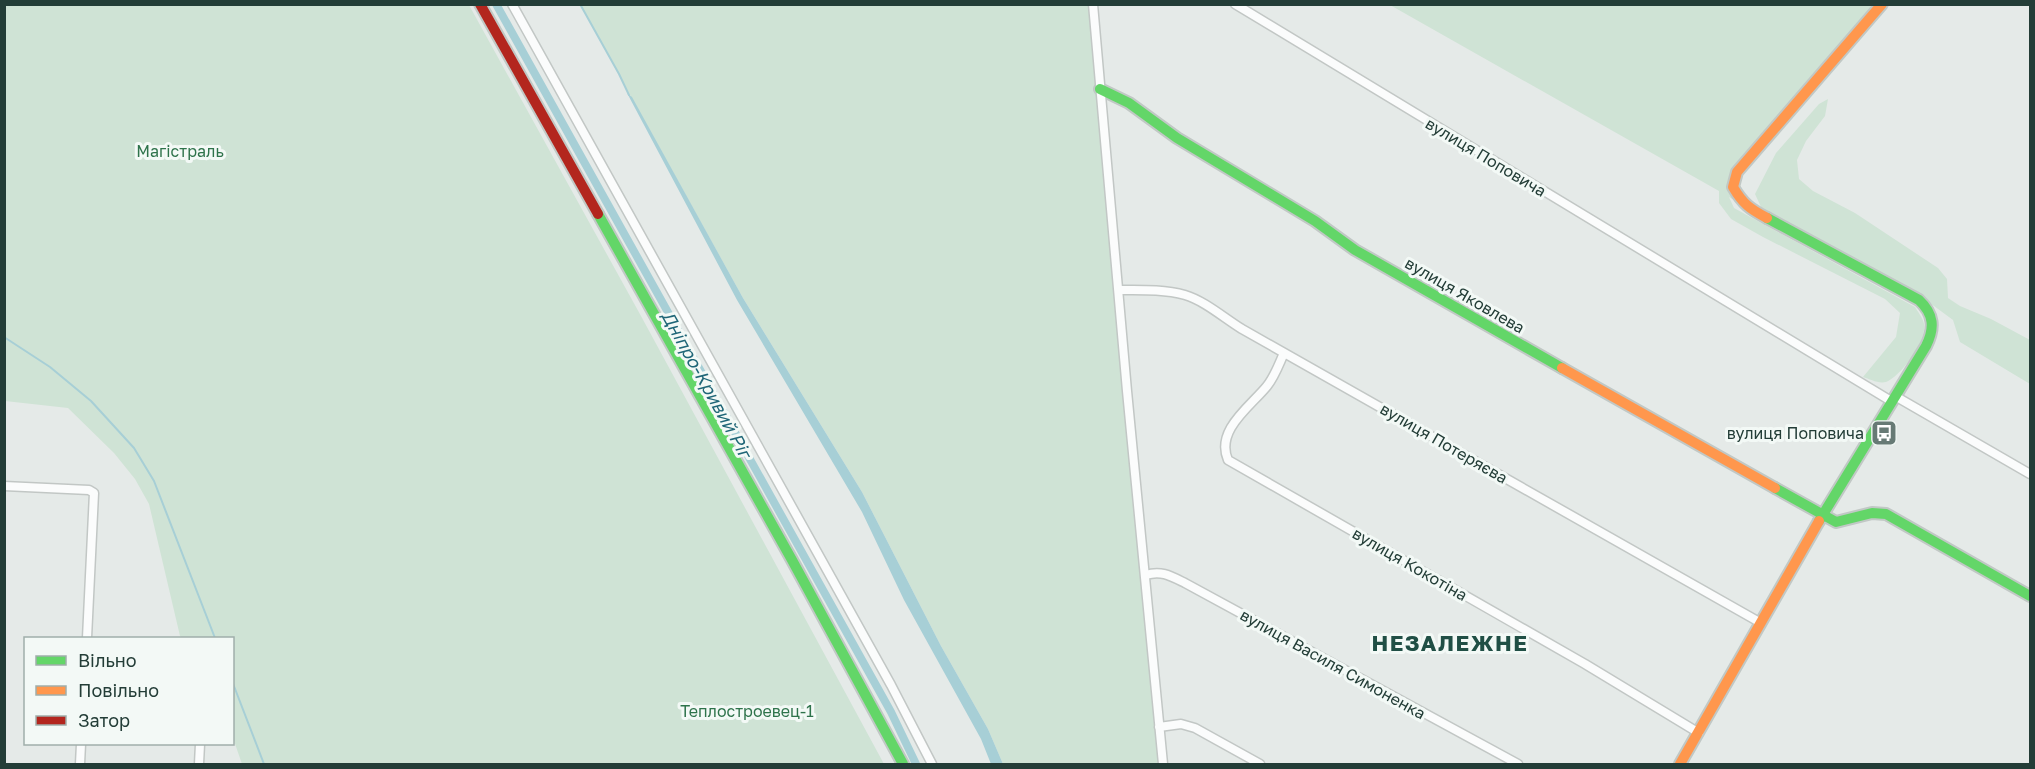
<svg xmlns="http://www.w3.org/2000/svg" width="2035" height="769" font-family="'Golos Text',sans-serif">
  <rect width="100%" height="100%" fill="#e5eae8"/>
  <path fill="#cfe3d5" d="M4 5H469L641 316 884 764H242L233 738 232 638H182L180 636 149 504 135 479 114 453 68 408 5 401Z
    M580 5H1093L1163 764H1003L988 729 941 646 862 492 743 298Z
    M1390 5H1882L1743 164 1733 187 1755 213 1729 197 1734 208 1915 307C1918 312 1923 318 1924 324 1927 341 1901 376 1886 382 1878 384 1870 379 1863 377L1896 337 1900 313 1885 299 1763 237 1731 219 1719 203V191Z
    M1828 99 1825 116 1806 141 1797 160 1799 179 1813 191 1855 213 1938 268 1947 279 1948 298 1960 306 1991 319 2030 340V384L1960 342 1953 320 1934 306 1761 207 1755 194 1776 153 1819 104Z"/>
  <path fill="#a7cfd6" d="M627 93 632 97 743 298 862 492 941 646 988 729 1003 764H991L981 739 904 600 862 512 737 300Z"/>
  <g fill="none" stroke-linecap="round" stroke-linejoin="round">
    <path stroke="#a7cfd6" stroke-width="2" d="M580 4 619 74 629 95
      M4 337 50 367 91 401 134 448 154 481 215 638
      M232 681 264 764"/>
    <path stroke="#a7cfd6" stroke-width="8" d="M496 4 891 712 916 764"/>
    <g stroke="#c2c7c5" stroke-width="11">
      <path id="street" d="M512 4 891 685 932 764
        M1093 4 1127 391 1163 764
        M1235 4 1891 401
        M1119 290C1140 290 1164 289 1185 295 1205 301 1224 318 1242 329L1761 623
        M1284 353C1279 364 1275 376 1267 386 1251 406 1215 430 1228 460L1585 664 1699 733
        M1895 396 2030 474
        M4 486 89 490 94 493 87 638
        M1146 575C1161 570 1171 576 1185 583L1518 764
        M1159 727 1181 724 1195 728 1260 764
        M80 764 81 744
        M199 764 200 744"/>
    </g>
    <g stroke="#c1c8c5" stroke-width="14">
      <path id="fast" d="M1100 89 1129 103 1177 138 1315 221 1355 250 1562 368
        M598 214 792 560 903 764
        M1767 218 1919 300C1934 314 1935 328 1926 346L1819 521
        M1775 488 1836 522 1872 513 1886 514 2030 596"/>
    </g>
    <g stroke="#c1c8c5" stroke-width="14">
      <path id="slow" d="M1767 218C1750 209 1743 204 1733 187L1737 172 1882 4
        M1562 368 1775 488
        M1680 764 1819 521"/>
    </g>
    <g stroke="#c1c8c5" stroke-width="14">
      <path id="jam" d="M480 4 598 214"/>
    </g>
    <use href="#street" stroke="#fbfcfc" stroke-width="8"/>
    <use href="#fast" stroke="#63d668" stroke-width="10"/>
    <use href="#slow" stroke="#ff974d" stroke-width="10"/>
    <use href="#jam" stroke="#b3261e" stroke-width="10"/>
  </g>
  <defs>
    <g id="bus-square" transform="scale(1.35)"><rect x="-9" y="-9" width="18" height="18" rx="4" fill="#677a75" stroke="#f3f9f6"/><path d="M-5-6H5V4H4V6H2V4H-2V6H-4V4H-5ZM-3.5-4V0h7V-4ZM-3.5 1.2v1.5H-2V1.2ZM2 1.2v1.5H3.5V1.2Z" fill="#fff"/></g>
  </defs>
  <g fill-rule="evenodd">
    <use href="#bus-square" x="1884" y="433"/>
  </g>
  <g text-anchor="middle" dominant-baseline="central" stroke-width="6" stroke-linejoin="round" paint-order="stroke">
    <g font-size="16" fill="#2e734b" stroke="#f3f9f6">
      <text x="180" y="151">Магістраль</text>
      <text x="747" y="711">Теплостроевец-1</text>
    </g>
    <g font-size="16" fill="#233d37" stroke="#f3f9f6">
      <text transform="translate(1486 157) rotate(31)">вулиця Поповича</text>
      <text transform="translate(1465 295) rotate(30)">вулиця Яковлева</text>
      <text transform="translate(1444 443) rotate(30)">вулиця Потеряєва</text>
      <text transform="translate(1410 564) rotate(30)">вулиця Кокотіна</text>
      <text transform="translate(1333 664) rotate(29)">вулиця Василя Симоненка</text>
    </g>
    <g font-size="16" fill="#233d37" stroke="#f3f9f6" text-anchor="end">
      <text x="1864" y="433">вулиця Поповича</text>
    </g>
    <g font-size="18" font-style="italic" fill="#1f6677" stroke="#f3f9f6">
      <text transform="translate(707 384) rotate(61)">Дніпро-Кривий Ріг</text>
    </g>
    <g font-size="22" font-weight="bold" letter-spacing="1.5" fill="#204f45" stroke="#f3f9f6">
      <text x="1450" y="642">НЕЗАЛЕЖНЕ</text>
    </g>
  </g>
  <rect width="2035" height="769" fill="none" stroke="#233d37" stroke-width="12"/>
  <rect x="24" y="637" width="210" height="108" fill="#f3f9f6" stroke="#a0aeaa" stroke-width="1.5"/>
  <rect x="36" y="656" width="30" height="9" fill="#63d668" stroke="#a0aeaa" stroke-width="1.5"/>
  <text x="78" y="667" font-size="18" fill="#233d37">Вільно</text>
  <rect x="36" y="686" width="30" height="9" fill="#ff974d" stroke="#a0aeaa" stroke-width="1.5"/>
  <text x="78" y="697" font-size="18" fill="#233d37">Повільно</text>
  <rect x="36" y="716" width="30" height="9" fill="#b3261e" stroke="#a0aeaa" stroke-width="1.5"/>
  <text x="78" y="727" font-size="18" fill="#233d37">Затор</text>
</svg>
